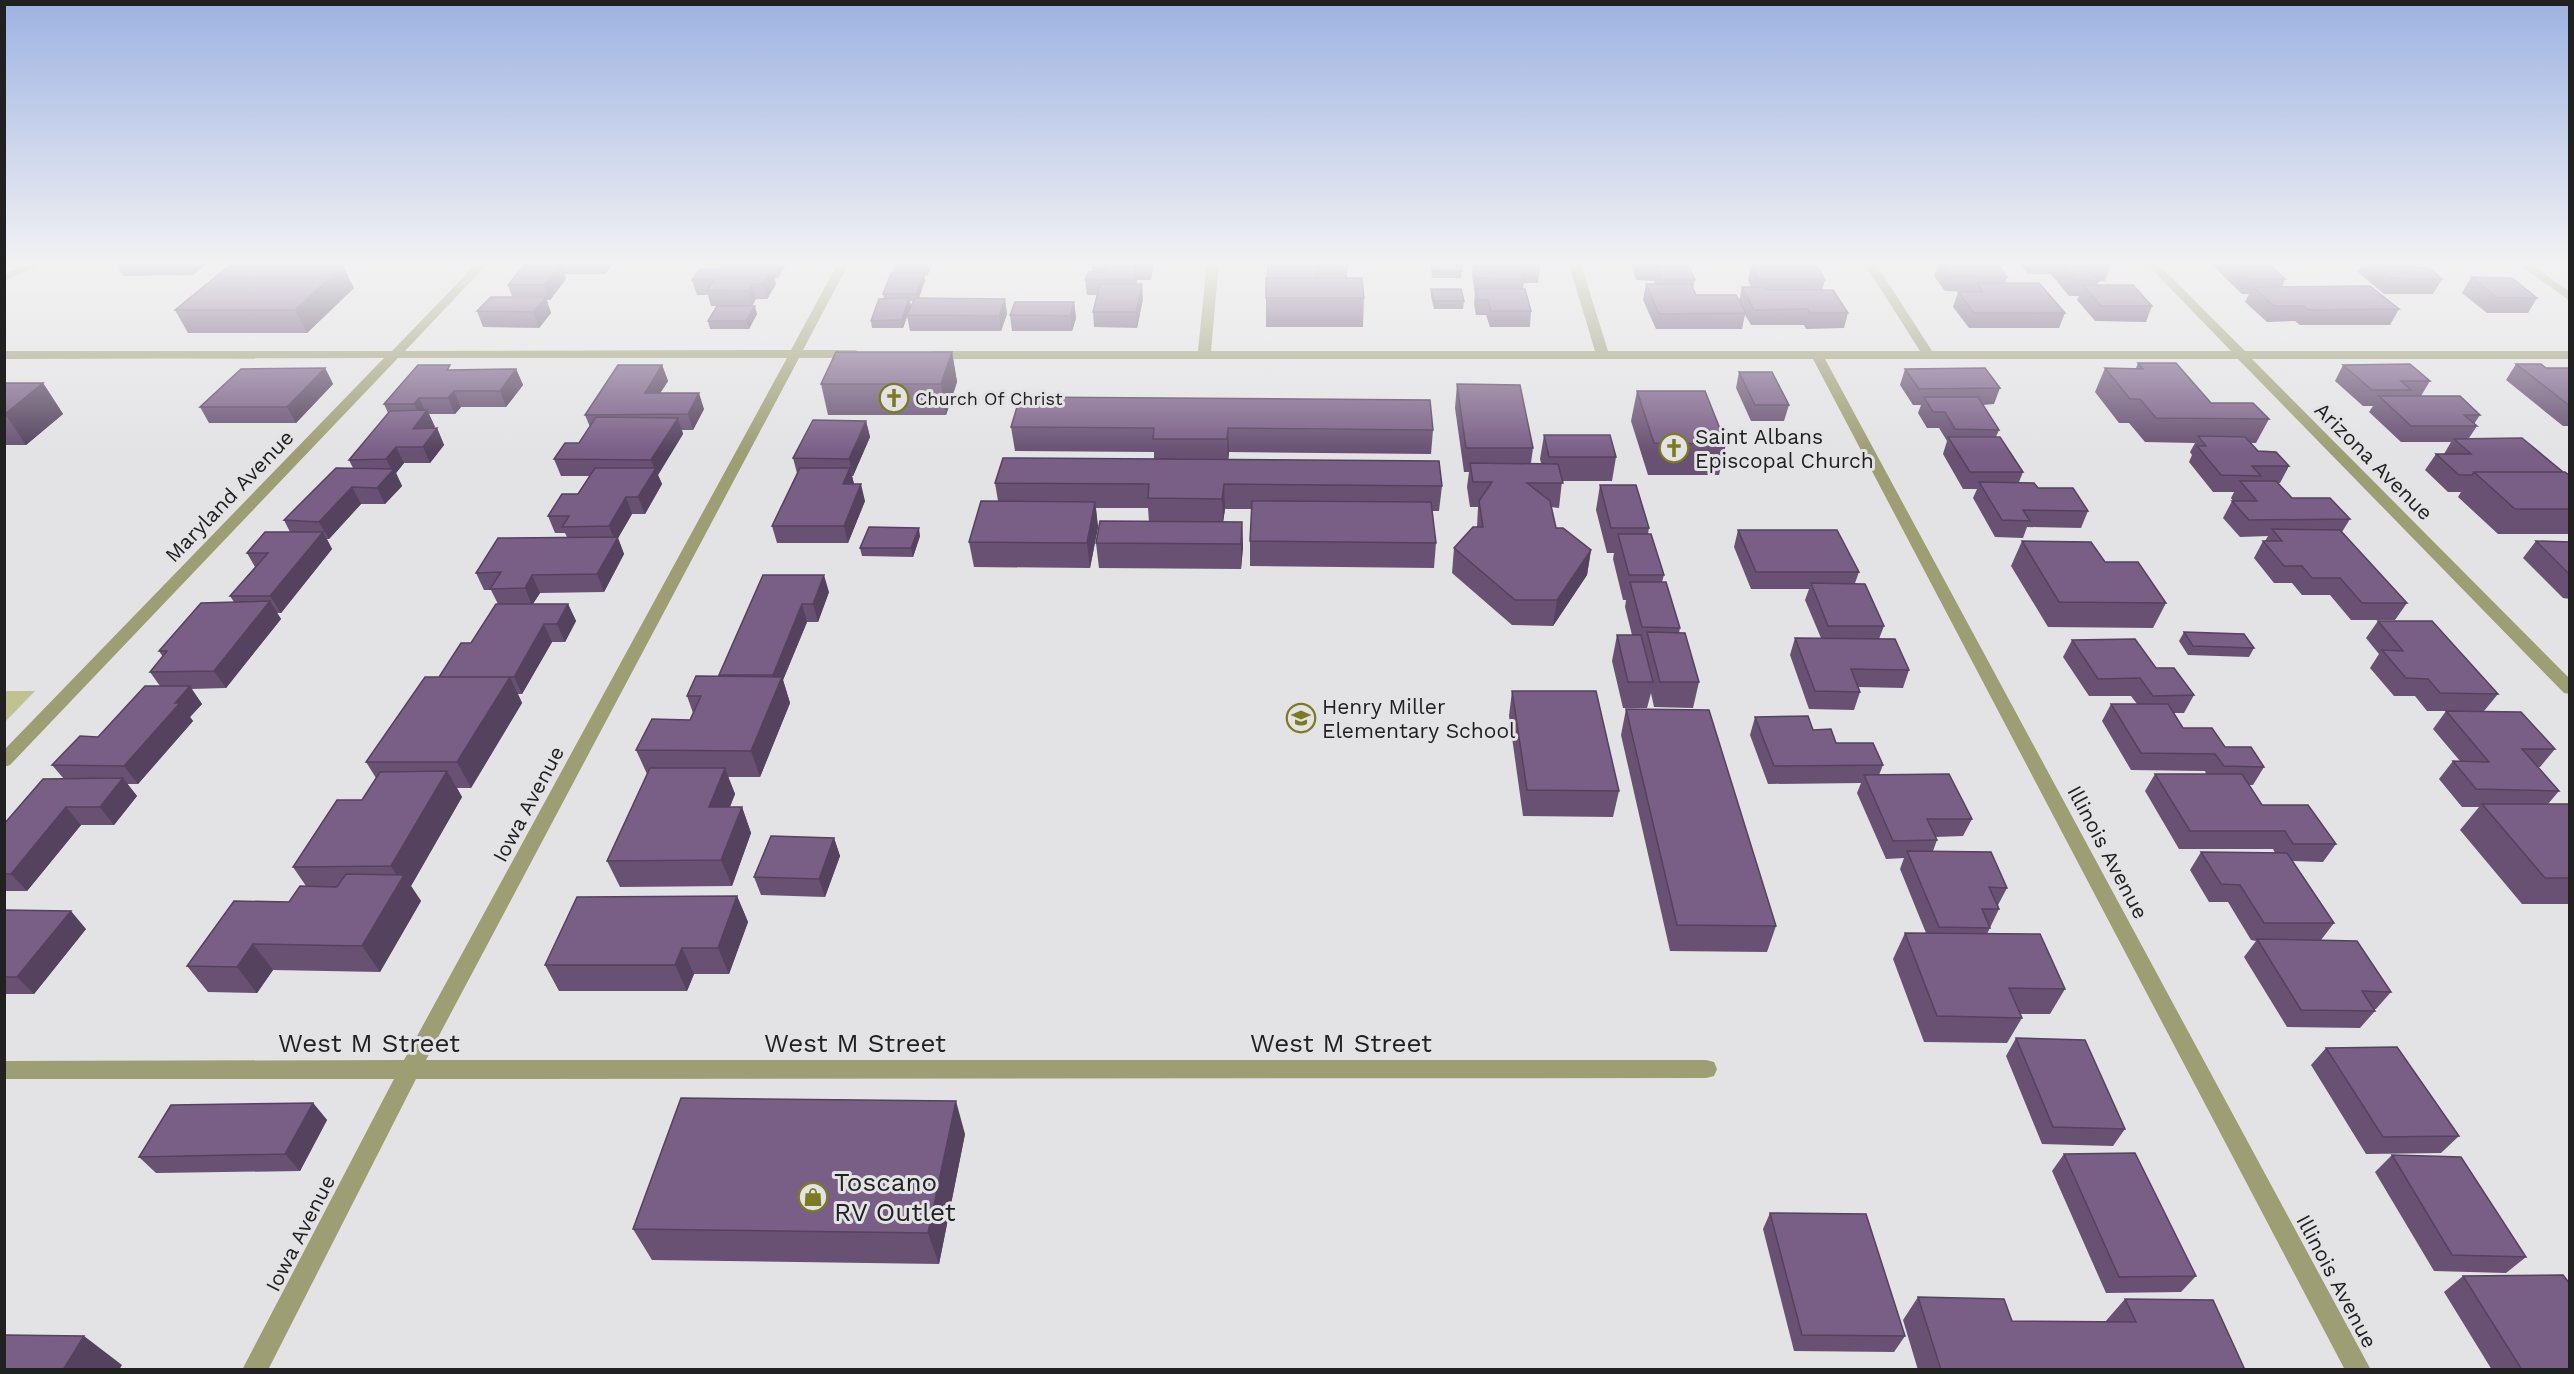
<svg xmlns="http://www.w3.org/2000/svg" width="2574" height="1374" font-family="'Work Sans',sans-serif">
  <rect width="100%" height="100%" fill="#e3e2e4"/>
  <path fill="#c0c292" d="M5 691H35L5 722 4 691Z"/>
  <g fill="none" stroke-linecap="round" stroke-linejoin="round">
    <path fill="#9d9e74" fill-rule="evenodd" d="M479 261H490L405 351 791 350 839 261H850L803 350H856L862 354 856 358H799L426 1060H1706L1714 1062 1717 1069 1714 1076 1706 1078 416 1079 268 1370H242L394 1079H4V1061L404 1060 787 358H398L10 765 4 767V750L384 358 4 359V351H392Z
      M1207 261H1219L1211 351H1595L1568 261H1580L1608 351H1920L1863 261H1874L1932 351H2231L2144 261H2155L2245 351H2570V359H2252L2570 679V694L2564 693 2238 359H1825L2371 1370H2345L1813 359H932L926 355 932 351H1198Z
      M2514 261H2526L2570 292V301Z"/>
    <path fill="#9d9e74" fill-rule="evenodd" d="M34 261H48L4 281V274Z"/>
  </g>
  <path fill="#685173" fill-rule="evenodd" d="M115 261H211L193 275 123 276Z
    M527 261H615L605 274H564L566 279 550 300H546L551 313 539 328 483 327 477 311 512 297 508 285 528 264Z
    M788 261 778 278H774L776 284 767 299H756L752 306 757 314 749 329H710L708 321 743 306H711L708 295H697L692 280 720 269 718 263Z
    M934 261 927 276H924L925 280 919 298 1005 299 1007 314 1001 331H910L907 316 903 328H872L871 321 884 298 883 294 894 273 893 269ZM910 301H913L908 314 911 306Z
    M1092 261H1153V268L1151 280H1137V284L1143 299 1137 328 1094 327 1093 312 1097 295H1087L1085 280 1092 272Z
    M1347 261V278L1364 298 1363 327H1266V278H1267L1277 263Z
    M1431 261 1462 271 1461 278H1432L1431 269Z
    M1473 261 1540 268 1538 283H1524L1523 289 1531 311 1530 327H1490L1486 315H1476L1474 304 1475 293 1472 275Z
    M1630 261H1686L1695 280 1693 289 1696 295 1739 301 1742 287H1751L1748 280 1751 265H1761L1762 261H1814L1825 280 1822 290 1848 313 1844 328 1806 329 1804 325H1751L1745 315 1742 329H1656L1643 300 1646 284H1655L1654 281 1636 280 1630 263Z
    M1939 261 2007 277 2005 283 2065 313 2059 328H1969L1953 307 1958 292H1974L1945 291 1934 276Z
    M2019 261H2106L2111 266 2105 281H2099L2097 285 2152 306 2146 322 2095 321 2077 300 2079 296H2069L2051 274H2028L2018 262Z
    M2213 261H2266L2285 279 2282 287 2399 309 2390 325H2300L2295 321 2267 322 2245 302 2249 294H2242L2211 264Z
    M2364 261H2454L2453 262H2411L2419 268 2442 279 2433 294H2384L2358 272Z
    M320 266 354 288 307 333H188L175 310Z
    M2471 277 2537 298 2528 313H2487L2462 293Z
    M1431 289 1464 301 1463 309H1434L1431 297Z
    M1074 302 1076 318 1072 331H1012L1010 315Z
    M952 352 957 382 946 415H828L821 384Z
    M2138 363 2211 403 2269 419 2256 443H2251L2258 451 2289 466 2280 483H2278L2292 498 2350 519 2342 532 2407 603 2395 620H2351L2330 595H2302L2292 583H2274L2254 558 2263 541H2265L2268 536 2240 537 2223 518 2232 501H2233L2231 498 2234 492H2213L2189 462 2192 455 2190 452 2195 443 2145 442 2129 423H2119L2095 392 2105 368H2136Z
    M2516 364 2546 368H2570V426H2563L2506 380Z
    M662 365 668 381 660 393 704 409 693 430H682L683 434 658 475 662 484 645 514H632L618 538 624 554 604 592 540 593 533 604H568L576 621 565 642H552L522 694H518L522 703 471 788H457L462 797 411 886 421 901 380 972 273 970 257 993 208 992 187 966 289 902 306 886 293 867 362 800 376 778 366 762 439 677 471 643 498 604 491 590H484L476 573 567 537 565 533H555L548 516 578 494 590 476H561L554 459 579 443 590 427 585 415Z
    M2343 365 2430 381 2421 396 2480 415 2474 424 2477 426 2469 438 2563 472 2570 476V534H2498L2458 497 2461 492H2448L2425 470 2436 454H2444L2451 442H2401L2369 412 2373 406H2363L2335 381Z
    M325 368 333 384 296 423H209L200 407Z
    M516 369 523 385 506 407H461L455 414H429L435 427 433 428H437L444 445 430 463H404L396 473 402 486 385 504H361L329 539H327L332 549 281 613H277L281 619 226 688 191 689 202 704 190 717 193 721 138 784H127L137 796 114 825H81L27 891H4V824L64 779 52 765 98 737 160 686 150 672 163 657 159 651 234 602 230 596 255 567 247 553 290 532 284 520 353 468 349 460 388 413 384 404 452 370Z
    M1905 369 2000 388 1994 404 1983 405 1999 430 1996 437 2023 472 2019 482 2038 488 2088 511 2081 528 2027 527 2023 538 1995 537 1973 498 1977 489H1963L1943 454 1947 441 1939 428H1927L1918 413 1921 405H1913L1900 385Z
    M1739 372 1789 405 1784 421H1751L1736 388Z
    M4 383H43L63 414 26 445H4Z
    M1457 384 1533 448 1531 463H1541L1540 459 1544 435 1616 457 1612 481H1562L1559 508 1551 507 1556 528 1591 550 1587 575 1553 626 1512 625 1452 573 1454 548 1477 527 1478 507H1470L1467 487 1469 472H1464L1455 408Z
    M1637 391 1726 444 1719 475H1648L1631 421Z
    M866 421 870 437 853 476H852L854 484 865 501 848 543H777L772 526 797 473 793 458Z
    M1011 427 1433 430 1431 454 1229 452 1228 460 1442 486 1439 511H1432L1436 543 1434 568 1250 566V541L1252 509H1225L1223 522H1242L1243 547 1241 569 1099 568 1096 543 1149 522 1148 508H1096L1098 527 1090 568 974 567 969 542 998 501 995 483 1154 459V452L1015 451Z
    M1600 485 1649 528 1648 534 1664 575 1662 582 1680 628 1679 633 1699 682 1693 708 1654 707 1651 693 1647 708H1623L1612 661 1617 635H1632L1625 607 1626 600H1623L1613 559 1614 553H1607L1596 510Z
    M1738 530 1859 572 1855 583 1884 626 1879 639 1909 670 1903 688 1858 687 1860 692 1854 710 1809 709 1790 655 1795 638H1821L1805 600 1809 589H1751L1734 547Z
    M920 536 913 557 862 556 860 548Z
    M2022 541 2105 562 2166 603 2153 628 2048 627 2011 566Z
    M2536 541 2570 542V599L2563 598 2523 558Z
    M763 575 829 592 818 622H807L783 680 790 703 760 777H728L735 794 730 807H742L751 833 732 886 620 887 607 861 647 774 636 750 690 720 693 713 687 696 719 676V675Z
    M2378 621 2498 694 2484 711H2427L2415 696H2394L2370 668 2379 654 2366 638Z
    M2184 632 2254 648 2249 657 2188 655 2179 641Z
    M2072 640 2156 668 2194 695 2184 713H2173L2183 728 2225 747 2264 767 2253 785H2249L2262 805 2336 844 2323 862 2292 861 2334 923 2321 940 2391 992 2376 1009H2374L2375 1011 2360 1028 2287 1027 2244 957 2256 941 2251 940 2228 902H2209L2190 870 2201 852 2275 853 2273 849H2179L2145 791 2155 774H2206L2205 771 2131 770 2102 721 2111 704H2137L2131 696H2089L2063 657Z
    M1512 691 1619 791 1613 817 1523 816 1509 716Z
    M1626 709 1776 926 1767 952 1670 951 1621 735Z
    M2446 711 2555 749 2540 767H2538L2559 791 2548 804H2570V904H2522L2460 830 2479 807H2462L2439 779 2453 761H2460L2433 729Z
    M1755 717 1813 730 1836 743 1883 765 1879 775 1972 819 1963 836 1935 837 1937 840 1933 851 2007 888 1998 905 1999 909 1987 934 2065 989 2050 1014H2020L2022 1018 2007 1043 1924 1042 1893 959 1905 933H1926L1900 869 1904 858 1886 859 1857 793 1861 783 1768 784 1750 735Z
    M834 838 840 856 825 897 761 895 754 877Z
    M737 896 748 922 729 974H694L687 991H559L545 965Z
    M4 910 86 929 34 994H4Z
    M2016 1038 2125 1129 2113 1146 2042 1144 2006 1056Z
    M2326 1048 2459 1136 2441 1153 2366 1154 2311 1065Z
    M313 1103 327 1120 300 1171 156 1173 139 1157Z
    M965 1134 939 1264 652 1260 633 1229Z
    M2064 1154 2196 1276 2181 1292 2106 1293 2052 1171Z
    M2392 1155 2526 1257 2506 1273 2434 1271 2375 1172Z
    M1770 1213 1905 1336 1894 1352 1794 1351 1763 1229Z
    M2463 1276 2570 1370H2492L2444 1292Z
    M1918 1297 2012 1321 2105 1322 2125 1299 2245 1370H1918L1903 1320Z"/>
  <path fill="#55425e" d="M185 261H211L193 275Z
    M301 261H317L323 273 296 266Z
    M601 261H615L605 274Z
    M775 261H788L778 278 774 263Z
    M929 261H934L927 276 926 269Z
    M1151 261H1153V268L1151 280Z
    M561 264 566 279 550 300 544 285Z
    M1136 265 1137 280 1134 295 1133 280Z
    M343 266 354 288 307 333 295 310Z
    M772 269 776 284 767 299 763 284Z
    M924 273 925 280 918 301 916 294Z
    M752 284 756 299 752 306 748 291Z
    M1142 284 1143 299 1137 328 1136 312Z
    M546 297 551 313 539 328 533 312Z
    M909 298 911 306 903 328 902 320Z
    M1005 299 1007 314 1001 331 999 316Z
    M1074 302 1076 318 1072 331 1070 316Z
    M755 306 757 314 749 329 746 321Z
    M952 352 957 382 946 415 941 384Z
    M662 365 668 381 650 409 645 393Z
    M325 368 333 384 296 423 287 407Z
    M516 369 523 385 506 407 500 391Z
    M43 383 63 414 26 445 5 414Z
    M454 391 461 407 455 414 448 398Z
    M699 393 704 409 693 430 688 414Z
    M419 398 426 413 427 410 435 427 420 445 413 429 420 419 414 404Z
    M678 418 683 434 658 475 662 484 645 514 638 497 655 470 651 460Z
    M866 421 870 437 853 476 849 459Z
    M437 428 444 445 430 463 423 447Z
    M1228 428 1229 452 1228 463 1227 439Z
    M396 447 404 463 396 473 402 486 385 504 377 488 392 471 386 459Z
    M850 468 854 484H843Z
    M861 484 865 501 848 543 844 526Z
    M1224 484 1225 509 1223 523 1222 499Z
    M352 487 361 504 329 539 319 522Z
    M626 497 632 514 618 538 624 554 604 592 597 574 615 542 609 526Z
    M1095 502 1098 527 1090 568 1087 543Z
    M1242 522 1243 547 1241 569V544Z
    M919 528 920 536 913 557 911 548Z
    M323 532 332 549 281 613 270 596Z
    M1591 550 1587 575 1553 626 1557 600Z
    M532 575 540 593 532 605 525 588Z
    M824 575 829 592 818 622 813 604Z
    M270 601 281 619 226 688 214 671Z
    M568 604 576 621 565 642 557 624Z
    M802 604 807 622 783 680 790 703 760 777 751 751 777 689 773 675Z
    M544 624 552 642 522 694 514 677Z
    M510 677 522 703 471 788 457 762Z
    M190 686 202 704 190 717 193 721 138 784 124 766 175 703Z
    M725 768 735 794 719 833 709 807Z
    M447 771 462 797 411 886 421 901 380 972 362 946 401 882 391 866Z
    M123 778 137 796 114 825 100 807Z
    M66 807 81 825 27 891 11 874Z
    M742 807 751 833 732 886 721 860Z
    M834 838 840 856 825 897 819 879Z
    M737 896 748 922 729 974 718 948Z
    M71 911 86 929 34 994 17 977Z
    M253 944 273 970 257 993 237 967Z
    M682 948 694 974 687 991 675 965Z
    M956 1101 965 1134 939 1264 928 1233Z
    M313 1103 327 1120 300 1171 285 1154Z
    M84 1336 122 1365 119 1370H63Z"/>
  <path fill="#795e86" stroke="#55425e" stroke-width="1.5" d="M272 261H301L296 266H343L295 310H175L229 266H267Z
    M720 261H775L774 263H718Z
    M897 261H929L926 269H893Z
    M1092 261H1151L1150 265H1136L1133 280H1085L1088 272H1107L1109 263H1091Z
    M1277 261H1347V267L1316 266V278H1267L1268 263H1277Z
    M1431 261 1460 262 1462 271H1433Z
    M1473 261H1539L1540 268H1522L1524 279 1476 278Z
    M1637 261H1686L1695 280H1662L1657 266 1639 265Z
    M1769 261H1814L1825 280 1758 279 1751 265H1772Z
    M1939 261 1996 262 2007 277 1950 276Z
    M2058 261H2106L2111 266H2086L2099 281 2075 280Z
    M2231 261H2266L2285 279H2249Z
    M2371 261 2411 262 2419 268H2429L2442 279 2392 278Z
    M525 264H561L544 285H508Z
    M700 269H772L763 284H752L748 291 707 290 714 280H692Z
    M891 273H924L916 294H883Z
    M2471 277 2512 278 2537 298 2496 297Z
    M1266 278H1362L1364 298H1266Z
    M1977 283H2039L2065 313H1974L1958 292H1983Z
    M1100 284H1142L1136 312H1093Z
    M1646 284H1691L1696 295H1736L1746 313 1659 314Z
    M2083 285H2133L2152 306H2101Z
    M2370 286 2399 309 2308 310 2303 306H2274L2253 287Z
    M1742 287H1764L1766 290H1833L1848 313H1810L1808 309 1754 310Z
    M1431 289H1461L1464 301H1434Z
    M1475 289H1525L1531 311H1491L1488 300H1478Z
    M491 297H546L533 312 477 311Z
    M909 298 902 320 871 321 879 299Z
    M915 298 1005 299 999 316 907 315Z
    M1015 302H1074L1070 316 1010 315Z
    M717 306H755L746 321H708Z
    M836 352H952L941 384H821Z
    M2138 363H2176L2211 403H2253L2269 419 2156 418 2140 399H2130L2105 368 2143 369Z
    M2410 364 2430 381H2401L2411 390H2372L2343 365Z
    M2516 364H2541L2546 368H2570V406Z
    M418 365H450L447 370 516 369 500 391H454L448 398H419L414 404H384Z
    M618 365H662L645 393H699L688 414 585 415Z
    M325 368 287 407H200L241 369Z
    M1985 368 2000 388 1919 389 1905 369Z
    M1739 372H1772L1789 405H1755Z
    M4 383H43L5 414Z
    M1457 384 1520 385 1533 448H1466Z
    M1637 391H1705L1726 444 1654 443Z
    M2379 396H2460L2480 415H2464L2477 426H2411Z
    M1020 397 1430 400 1433 430 1228 428 1227 439H1153L1154 428 1011 427Z
    M1924 397H1978L1999 430 1955 429 1945 412H1933Z
    M427 410 413 429 437 428 423 447H396L386 459 349 460 390 411Z
    M596 417 678 418 651 460 554 459 565 443H579Z
    M813 420 866 421 849 459 793 458Z
    M1544 435H1610L1616 457H1549Z
    M2198 436 2245 437 2258 451 2276 452 2289 466H2252L2261 476 2221 475 2197 446H2206Z
    M1948 437H2000L2023 472H1970Z
    M2522 438 2563 472H2474L2472 475H2459L2436 454H2471L2454 439Z
    M1003 458 1439 461 1442 486 1224 484 1222 499 1148 498 1149 484 995 483Z
    M1470 463 1558 464 1563 483H1527L1550 501 1556 528H1563L1591 550 1557 600H1515L1454 548 1473 527H1483L1479 501 1492 482H1473Z
    M336 468 394 469 377 488 352 487 319 522 284 520Z
    M595 468H656L638 497H626L609 526 562 527 569 516H548L562 494H578Z
    M800 468H850L843 484H861L844 526H772Z
    M2474 472H2565L2570 476V509H2515Z
    M2240 481H2276L2292 498H2330L2350 519 2249 520 2232 501H2257Z
    M1979 482 2034 483 2038 488H2073L2088 511 2023 510 2030 521 2002 520Z
    M1600 485H1636L1649 528H1611Z
    M981 501 1095 502 1087 543 969 542Z
    M1252 501 1431 502 1436 543 1250 541Z
    M1100 521 1242 522 1241 544 1096 543Z
    M869 527 919 528 911 548H860Z
    M2272 529 2340 530 2407 603H2362L2340 578H2312L2302 566H2284L2263 541H2282Z
    M1738 530H1837L1859 572H1756Z
    M265 532H323L270 596H230L268 553H247Z
    M1618 534H1651L1664 575H1629Z
    M618 537 597 574 532 575 525 588 490 589 501 572 476 573 498 538Z
    M2022 541 2091 542 2105 562H2138L2166 603 2059 602Z
    M2536 541 2570 542V575Z
    M763 575H824L813 604H802L773 675H719Z
    M1630 582H1666L1680 628 1642 627Z
    M1811 583 1865 584 1884 626H1828Z
    M270 601 214 671 150 672 167 651H159L201 603Z
    M496 604H568L557 624H544L514 677H439L461 643H471Z
    M2378 621H2432L2498 694 2440 693 2428 679 2406 678 2382 650 2403 651Z
    M1647 632 1685 633 1699 682H1660Z
    M2184 632 2244 634 2254 648 2193 646Z
    M1617 635H1641L1653 682H1628Z
    M1795 638 1895 639 1909 670 1851 669 1860 692 1815 691Z
    M2135 639 2156 668H2174L2194 695 2153 696 2140 678 2098 679 2072 640Z
    M696 676 782 677 751 751 636 750 652 719 690 720 701 696H687Z
    M425 677H510L457 762H366Z
    M145 686H190L175 703H180L124 766 52 765 80 736 98 737Z
    M1512 691H1596L1619 791 1527 790Z
    M2111 704H2168L2183 728H2212L2225 747H2251L2264 767 2224 766 2215 754 2141 753Z
    M1626 709 1709 710 1776 926 1677 925Z
    M2446 711 2521 712 2555 749H2522L2559 791 2476 789 2453 761 2489 762Z
    M1808 716 1813 730 1831 729 1836 743H1873L1883 765 1774 766 1755 717Z
    M650 768H725L709 807H742L721 860 607 861Z
    M447 771 391 866 293 867 337 800H362L380 772Z
    M1949 774 1972 819H1927L1937 840 1893 841 1864 775Z
    M2155 774H2242L2262 805H2308L2336 844H2293L2285 831H2190Z
    M123 778 100 807H66L11 874H4V824L43 779Z
    M2482 804H2570V878H2545Z
    M771 836 834 838 819 879 754 877Z
    M1907 851 1991 852 2007 888 1989 887 1999 909H1982L1990 928 1939 927Z
    M2201 852 2287 853 2334 923H2264L2240 885 2221 884Z
    M346 874 404 875 362 946 253 944 237 967 187 966 234 901 289 902 300 886 337 887Z
    M737 896 718 948H682L675 965H545L577 897Z
    M4 910 71 911 17 977H4Z
    M1905 933 2040 934 2065 989 2009 988 2022 1018 1937 1016Z
    M2257 939 2357 941 2391 992 2362 991 2375 1011 2301 1010Z
    M2016 1038 2085 1040 2125 1129 2053 1127Z
    M2397 1047 2459 1136 2383 1137 2326 1048Z
    M681 1098 956 1101 928 1233 633 1229Z
    M313 1103 285 1154 139 1157 171 1105Z
    M2135 1153 2196 1276 2119 1277 2064 1154Z
    M2392 1155 2461 1157 2526 1257 2452 1255Z
    M1770 1213 1866 1214 1905 1336 1802 1335Z
    M2563 1275 2570 1284V1370H2522L2463 1276Z
    M1918 1297 2004 1299 2012 1321 2136 1322 2125 1299 2213 1300 2245 1370H1941Z
    M4 1335 84 1336 63 1370H4Z"/>
  <linearGradient id="sky" x2="0" y2="1"><stop stop-color="#9db2e2"/><stop offset="0.58" stop-color="#f2f2f3"/><stop offset="1" stop-color="#f2f2f3" stop-opacity="0"/></linearGradient>
  <rect width="2574" height="453" fill="url(#sky)"/>
  <defs>
    <g id="church-ring" transform="scale(1.5)"><circle r="9.5" fill="#e3e2e4" stroke="#7c7b23" stroke-width="1.5"/><path d="M-1.2-6h2.4v3.5h3.3v2.4h-3.3V6h-2.4V-.1h-3.3v-2.4h3.3Z" fill="#7c7b23"/></g>
    <g id="school-ring" transform="scale(1.5)"><circle r="9.5" fill="#e3e2e4" stroke="#7c7b23" stroke-width="1.5"/><path d="M0-5L7-2L0 1L-7-2ZM-4 1L0 2.5L4 1V4Q0 6-4 4Z" fill="#7c7b23"/></g>
    <g id="shop-ring" transform="scale(1.5)"><circle r="9.5" fill="#e3e2e4" stroke="#7c7b23" stroke-width="1.5"/><path d="M-5-2.5h2.3a2.7 3.5 0 0 1 5.4 0H5L5.5 6h-11ZM-1.5-2.5h3a1.5 2.3 0 0 0-3 0Z" fill="#7c7b23"/></g>
  </defs>
  <g fill-rule="evenodd">
    <use href="#church-ring" x="894" y="398"/>
    <use href="#church-ring" x="1674" y="448"/>
    <use href="#school-ring" x="1301" y="718"/>
    <use href="#shop-ring" x="813" y="1197"/>
  </g>
  <g text-anchor="middle" dominant-baseline="central" stroke-width="6" stroke-linejoin="round" paint-order="stroke">
    <g font-size="18" fill="#212122" stroke="#e3e2e4" text-anchor="start">
      <text x="915" y="398">Church Of Christ</text>
    </g>
    <g font-size="21" fill="#212122" stroke="#e3e2e4" text-anchor="start">
      <text x="1695" y="436">Saint Albans<tspan x="1695" dy="24">Episcopal Church</tspan></text>
      <text x="1322" y="706">Henry Miller<tspan x="1322" dy="24">Elementary School</tspan></text>
    </g>
    <g font-size="21" fill="#212122" stroke="#e3e2e4">
      <text transform="translate(2374 461) rotate(45)">Arizona Avenue</text>
      <text transform="translate(229 496) rotate(-46)">Maryland Avenue</text>
      <text transform="translate(528 804) rotate(-62)">Iowa Avenue</text>
      <text transform="translate(2108 852) rotate(62)">Illinois Avenue</text>
      <text transform="translate(300 1233) rotate(-63)">Iowa Avenue</text>
      <text transform="translate(2337 1281) rotate(62)">Illinois Avenue</text>
    </g>
    <g font-size="26" fill="#212122" stroke="#e3e2e4">
      <text x="369" y="1043">West M Street</text>
      <text x="855" y="1043">West M Street</text>
      <text x="1341" y="1043">West M Street</text>
    </g>
    <g font-size="26" fill="#212122" stroke="#e3e2e4" text-anchor="start">
      <text x="834" y="1182">Toscano<tspan x="834" dy="30">RV Outlet</tspan></text>
    </g>
  </g>
  <rect width="2574" height="1374" fill="none" stroke="#212122" stroke-width="12"/>
</svg>
